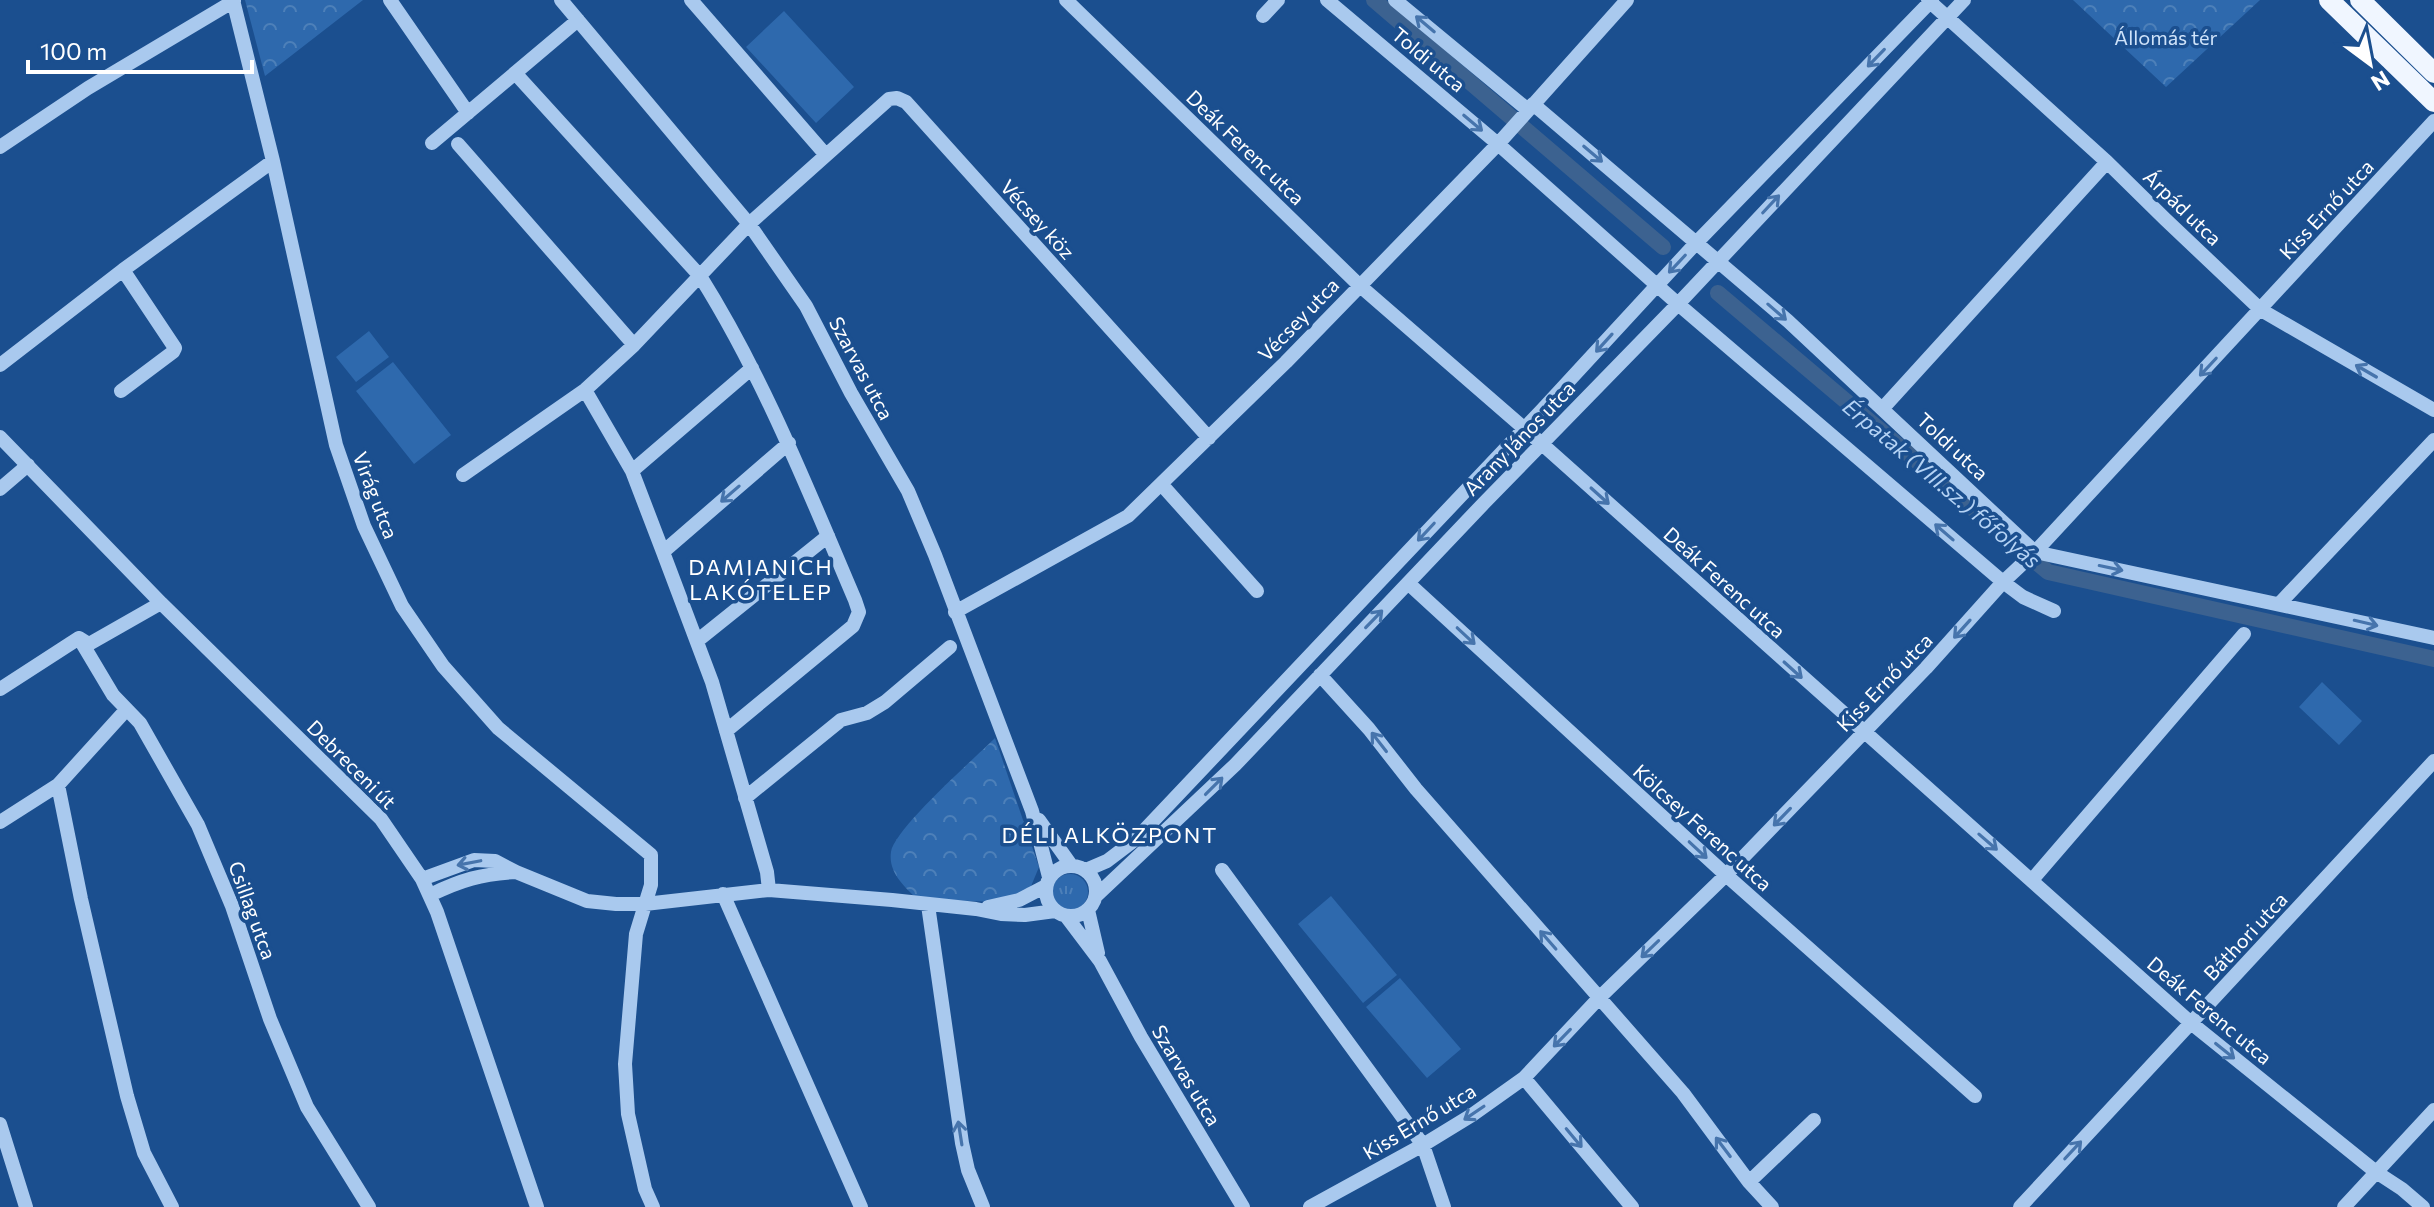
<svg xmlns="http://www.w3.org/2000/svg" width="2434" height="1207" font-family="Commissioner,sans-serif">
  <defs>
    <pattern id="grass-tufts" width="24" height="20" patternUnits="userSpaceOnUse" patternTransform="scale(2)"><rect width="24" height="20" fill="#2e69ad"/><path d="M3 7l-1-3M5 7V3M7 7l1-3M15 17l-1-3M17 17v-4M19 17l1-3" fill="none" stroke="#4d80b9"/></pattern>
    <pattern id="park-crowns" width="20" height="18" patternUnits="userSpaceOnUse" patternTransform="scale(2)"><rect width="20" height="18" fill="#2e69ad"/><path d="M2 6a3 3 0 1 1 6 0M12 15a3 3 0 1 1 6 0" fill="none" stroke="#4d80b9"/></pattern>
  </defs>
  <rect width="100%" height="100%" fill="#1b4f8f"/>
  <path fill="url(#grass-tufts)" d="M1052 892a18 18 0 1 1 36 0a18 18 0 1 1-36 0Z"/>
  <path fill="url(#park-crowns)" d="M245 0H363L265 76Z
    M2073 0H2260L2166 87Z
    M995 738 1039 867 1024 903 917 899C905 887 888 873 891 852 894 829 975 758 995 738Z"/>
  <path fill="#2e69ad" d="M784 11 854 87 816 123 746 47Z
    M369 331 389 357 356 382 336 357Z
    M393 362 451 435 414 464 356 391Z
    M2322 682 2362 721 2339 745 2299 707Z
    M1331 896 1397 975 1363 1003 1298 924Z
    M1400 978 1461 1049 1427 1078 1366 1007Z"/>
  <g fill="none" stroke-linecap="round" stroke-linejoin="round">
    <path stroke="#3c6290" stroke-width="16" d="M1374 0 1663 247
      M1718 293 2048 572 2434 659"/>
    <path stroke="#a9c9ee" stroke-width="14" d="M233 0 273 161 336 445 364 526 402 606 443 666 498 728 651 855V885L636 934 625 1064 628 1114 645 1189 653 1207
      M390 0 468 113
      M561 0 749 224 806 306 851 393 908 491 935 555 1032 811 1049 877
      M691 0 825 154
      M1066 0 1359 285 1542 444 2191 1023 2376 1172 2402 1189 2423 1207
      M1327 0 1498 144 1678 304 2003 582 2023 597 2054 611
      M1395 0 1528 110
      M1928 0 2107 162 2165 219 2261 310 2434 410
      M1263 16 1278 0
      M515 73 700 276C764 378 808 490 855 600L859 612 853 626 726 731
      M1533 104 1788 321 2035 552 2434 638
      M432 143 578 20
      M458 144 634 345
      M0 147 88 88 234 1
      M0 365 123 270 273 161
      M585 390 632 471 663 552 712 682 767 872 769 890
      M121 391 173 352 175 348 123 270
      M1883 408 2107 162
      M0 437 161 603 381 819 422 879 437 912 537 1207
      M632 471 752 368
      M463 475 585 390 634 345 749 224 889 99 897 98 906 102 1209 438
      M1162 485 1257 591
      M0 489 28 465
      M663 552 789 443
      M1408 583 1726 875 1975 1096
      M2280 603 2434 440
      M955 612 1128 516 1286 362 1498 144 1627 0
      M79 638 113 695 140 723 198 825 232 906 270 1019 307 1107 369 1207
      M697 641 828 536
      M89 644 161 603
      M1320 675 1369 729 1416 789 1683 1093 1749 1182 1772 1207
      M0 689 79 638 87 643
      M126 710 58 785 81 899 127 1096 144 1153 172 1207
      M745 798 841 720 867 713 885 702 950 647
      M1039 820 1071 865
      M0 822 58 785
      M1046 891a25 25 0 1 1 50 0a25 25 0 1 1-50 0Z
      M1086 870 1107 861 1136 839 1542 410 1697 242 1932 0
      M1222 870 1423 1145 1444 1207
      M422 879 474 860 495 861 516 872 587 901 616 904H645L769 890 892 900 976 909 1001 914 1025 915 1055 911
      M2032 880 2244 634
      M723 894 861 1207
      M430 895C461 880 481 874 516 872
      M1095 897 1235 765 1484 503 1678 304 1964 0
      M928 905 962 1143 968 1170 983 1207
      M988 907 1019 900 1046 886
      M1088 910 1098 953
      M1066 916 1100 961 1141 1037 1243 1207
      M1524 1078 1632 1207
      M0 1124 26 1207
      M1749 1182 1814 1120
      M1310 1207 1423 1145 1472 1115 1524 1078 1599 998 1726 875 1926 668 2003 582 2035 552 2434 121
      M2020 1207 2434 761
      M2344 1207 2434 1110"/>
    <path stroke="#f0f6ff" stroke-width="20" d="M2329 0 2434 102
      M2360 0 2434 73"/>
  </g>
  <defs><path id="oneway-shaft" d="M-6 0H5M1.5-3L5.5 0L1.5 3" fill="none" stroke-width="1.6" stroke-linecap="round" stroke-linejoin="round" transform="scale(2)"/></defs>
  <g stroke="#4674ac">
    <use href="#oneway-shaft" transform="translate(1425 24) rotate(-140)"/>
    <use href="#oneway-shaft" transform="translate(1876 58) rotate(134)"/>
    <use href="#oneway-shaft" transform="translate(1473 123) rotate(40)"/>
    <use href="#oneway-shaft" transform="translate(1593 154) rotate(40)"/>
    <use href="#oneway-shaft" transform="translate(1771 204) rotate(-47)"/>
    <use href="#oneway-shaft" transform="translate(1677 264) rotate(133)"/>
    <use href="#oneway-shaft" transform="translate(1777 312) rotate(41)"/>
    <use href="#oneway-shaft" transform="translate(1604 343) rotate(132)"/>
    <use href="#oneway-shaft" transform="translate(2208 367) rotate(133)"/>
    <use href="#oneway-shaft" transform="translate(2366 371) rotate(-150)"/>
    <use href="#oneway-shaft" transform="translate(730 494) rotate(139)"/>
    <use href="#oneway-shaft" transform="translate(1600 496) rotate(42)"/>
    <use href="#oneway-shaft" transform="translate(1426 532) rotate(133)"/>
    <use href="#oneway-shaft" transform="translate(1944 532) rotate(-139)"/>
    <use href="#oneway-shaft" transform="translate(2111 568) rotate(12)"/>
    <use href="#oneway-shaft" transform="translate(1374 619) rotate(-46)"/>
    <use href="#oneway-shaft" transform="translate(2366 623) rotate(13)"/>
    <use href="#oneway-shaft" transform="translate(1962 629) rotate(132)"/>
    <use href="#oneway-shaft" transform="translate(1466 636) rotate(43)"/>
    <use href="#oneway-shaft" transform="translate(1793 670) rotate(42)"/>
    <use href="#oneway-shaft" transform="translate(1379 742) rotate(-128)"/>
    <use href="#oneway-shaft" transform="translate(1214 786) rotate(-45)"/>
    <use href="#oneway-shaft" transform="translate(1782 817) rotate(134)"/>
    <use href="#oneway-shaft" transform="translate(1988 842) rotate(41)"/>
    <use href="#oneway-shaft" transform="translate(1698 850) rotate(43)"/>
    <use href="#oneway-shaft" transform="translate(469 863) rotate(169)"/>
    <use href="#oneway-shaft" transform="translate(1548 940) rotate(-131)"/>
    <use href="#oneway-shaft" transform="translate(1650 949) rotate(136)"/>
    <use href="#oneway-shaft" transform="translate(1562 1038) rotate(134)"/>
    <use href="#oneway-shaft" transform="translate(2225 1051) rotate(39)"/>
    <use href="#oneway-shaft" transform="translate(1474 1113) rotate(146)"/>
    <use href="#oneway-shaft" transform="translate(960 1133) rotate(-99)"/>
    <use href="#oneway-shaft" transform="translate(1574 1138) rotate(50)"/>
    <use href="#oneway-shaft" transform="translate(1723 1147) rotate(-127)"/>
    <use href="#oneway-shaft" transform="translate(2073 1150) rotate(-47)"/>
  </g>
  <g text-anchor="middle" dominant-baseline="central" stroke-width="7" stroke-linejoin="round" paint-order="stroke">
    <g font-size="20" fill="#cfe3fa" stroke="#1b4f8f">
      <text x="2166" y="37">Állomás tér</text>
    </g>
    <g font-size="20" fill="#fff" stroke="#1b4f8f">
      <text transform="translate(1429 59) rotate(40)">Toldi utca</text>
      <text transform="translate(1246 147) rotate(44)">Deák Ferenc utca</text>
      <text transform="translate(2183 207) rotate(44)">Árpád utca</text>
      <text transform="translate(2326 209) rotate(-47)">Kiss Ernő utca</text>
      <text transform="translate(1038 219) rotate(48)">Vécsey köz</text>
      <text transform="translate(1298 319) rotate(-46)">Vécsey utca</text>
      <text transform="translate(862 368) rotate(62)">Szarvas utca</text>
      <text transform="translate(1519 438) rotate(-46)">Arany János utca</text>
      <text transform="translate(1953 446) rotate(43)">Toldi utca</text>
      <text transform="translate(376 495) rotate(69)">Virág utca</text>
      <text transform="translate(1725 582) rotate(42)">Deák Ferenc utca</text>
      <text transform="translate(1884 682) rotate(-46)">Kiss Ernő utca</text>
      <text transform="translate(352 764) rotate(45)">Debreceni út</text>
      <text transform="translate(1703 827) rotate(42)">Kölcsey Ferenc utca</text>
      <text transform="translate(253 910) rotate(70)">Csillag utca</text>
      <text transform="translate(2245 936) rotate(-47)">Báthori utca</text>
      <text transform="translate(2210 1010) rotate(40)">Deák Ferenc utca</text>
      <text transform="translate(1187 1075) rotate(59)">Szarvas utca</text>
      <text transform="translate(1419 1121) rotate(-31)">Kiss Ernő utca</text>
    </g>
    <g font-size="22" font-style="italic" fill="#b5d3f5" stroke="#1b4f8f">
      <text transform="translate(1942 483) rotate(40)">Érpatak (VIII.sz.) főfolyás</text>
    </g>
    <g font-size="22" letter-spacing="2" fill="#fff" stroke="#1b4f8f">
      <text x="761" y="566">DAMJANICH<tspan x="761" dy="25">LAKÓTELEP</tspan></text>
      <text x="1110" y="834">DÉLI ALKÖZPONT</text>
    </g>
  </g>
  <g transform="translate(2370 64) rotate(148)" stroke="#1b4f8f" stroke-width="6" paint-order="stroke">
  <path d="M0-6L14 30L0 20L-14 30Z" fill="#ffffff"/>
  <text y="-12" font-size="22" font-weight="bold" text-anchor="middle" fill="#ffffff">N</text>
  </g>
  <path d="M28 60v12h224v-12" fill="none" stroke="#ffffff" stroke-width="4"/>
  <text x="40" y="60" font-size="24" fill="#ffffff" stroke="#1b4f8f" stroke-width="6" paint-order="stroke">100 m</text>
</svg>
